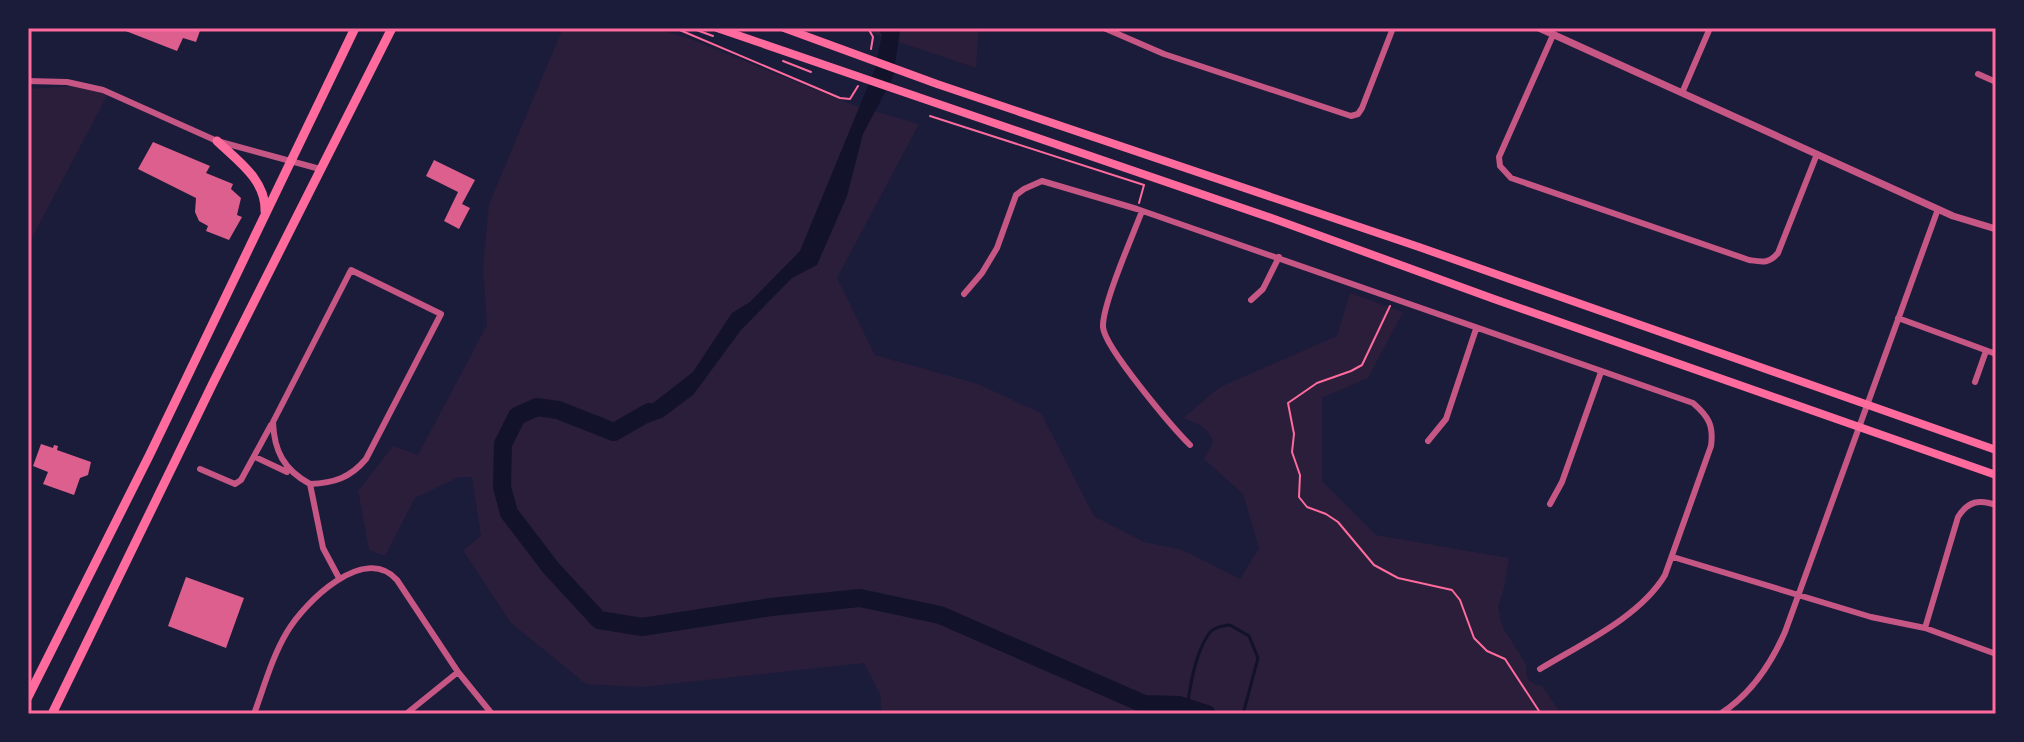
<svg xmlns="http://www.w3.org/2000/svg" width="2024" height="742" font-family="'Noto Sans',sans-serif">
  <rect width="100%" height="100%" fill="#1b1b3a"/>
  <path fill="#2a1e3b" d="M563 28H653L688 38 853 105 919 124 837 278 875 355 978 384 1041 413 1094 516 1144 542 1183 550 1240 579 1259 548 1243 494 1204 459 1213 442C1208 427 1197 423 1183 418L1220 387 1337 336 1350 293 1403 312 1368 378 1322 398V481L1376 535 1509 558 1504 589 1498 606 1502 626 1526 664 1527 678 1534 684 1542 686 1561 714H882L880 694 864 663 642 687 586 684 511 623 463 550 481 536 472 477H459L415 498 385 556 369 550 358 491 393 446 418 455 487 325 483 268 489 204Z
    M857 28H979L976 68Z
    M74 86 108 94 28 245V89Z"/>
  <path fill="#12122b" d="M877 28H898L900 31 893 77 863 134 847 196 817 265 792 278 741 330 693 395 662 418 632 428 630 421 693 372 732 313 750 302 800 251 875 69 882 35Z"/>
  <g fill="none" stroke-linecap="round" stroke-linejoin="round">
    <path stroke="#12122b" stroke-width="3" d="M1187 708C1190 686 1195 654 1208 635 1213 627 1222 626 1230 625L1249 636 1258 658 1243 714"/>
    <path stroke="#12122b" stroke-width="18" d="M649 412 614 432 558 410 537 407 517 416 503 444 502 487 509 513 551 568 599 620 642 627 771 607 860 598 940 615 1144 704 1179 705 1207 714"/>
  </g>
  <path fill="#dd5f8e" d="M118 28H201L196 42 183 38 177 51Z
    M153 142 210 166 206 173 233 184 231 189 241 198 237 215 242 217 229 240 206 231 208 226 199 221 195 212 196 198 138 169Z
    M434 160 475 180 462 204 470 208 459 229 444 221 458 192 426 176Z
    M41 444 53 448 54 445 58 446 57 450 91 462 88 475 80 478 74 495 43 484 48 472 33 466Z
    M186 577 244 598 226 648 168 626Z"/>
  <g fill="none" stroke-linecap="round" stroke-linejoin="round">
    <path stroke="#ff6b9d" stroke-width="2" d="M675 28 840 98 850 99 858 86
      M691 28 713 36
      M868 28 873 37 871 49
      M783 61 811 72
      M930 116 1144 185 1139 203
      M1390 306 1362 365 1351 371 1317 383 1288 403 1294 434 1292 452 1300 475 1299 497 1307 507 1326 514 1338 522 1374 565 1398 578 1452 590 1460 600 1474 638 1487 651 1505 659 1541 714"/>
    <path stroke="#c65784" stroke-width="6" d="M1104 28 1164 54 1351 116 1358 114 1362 108 1393 28
      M1553 35 1499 157 1500 166 1511 178 1749 260C1762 262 1769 264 1778 253L1817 154
      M1978 74 1996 82
      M28 81 67 82 103 90 217 141 320 169
      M1682 93 1710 28
      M1142 211C1133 235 1102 305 1103 327 1104 347 1173 428 1190 445
      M351 270 441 314 366 459C350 478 334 483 310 484 284 470 274 451 273 422Z
      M964 294 982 273 997 248 1016 195 1024 189 1042 181 1137 209 1693 403C1708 416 1714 425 1711 446L1665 575C1640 617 1581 644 1540 669
      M1251 300 1263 289 1279 257
      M1898 318 1996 354
      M1975 382 1986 351
      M1428 441 1446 419 1476 329
      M255 457 287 472
      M200 469 235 484 241 480 271 425
      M310 484 323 548 339 578
      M1550 504 1562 482 1601 372
      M1673 557 1871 617 1925 628 1996 654
      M1925 628 1958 517C1968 501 1979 499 1996 505
      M254 714C264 687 272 657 287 632 304 603 364 543 397 580L458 672 492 714
      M406 714 458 672
      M1720 714C1750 695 1771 664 1785 632L1938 209"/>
    <path stroke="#c65784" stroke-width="7" d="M1539 28 1953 216 1996 229"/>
    <path stroke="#ff6b9d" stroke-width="8" d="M717 28 1277 220 1494 299 1996 475
      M784 28 937 84 1419 247 1996 450"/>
    <path stroke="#ff6b9d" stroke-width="9" d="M217 141C238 161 266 180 265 211
      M28 697 150 454 355 28
      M52 714 213 383 392 28"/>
  </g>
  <rect width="2024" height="742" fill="none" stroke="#1b1b3a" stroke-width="60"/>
  <rect x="30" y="30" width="1964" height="682" fill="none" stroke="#ff6b9d" stroke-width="3"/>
</svg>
